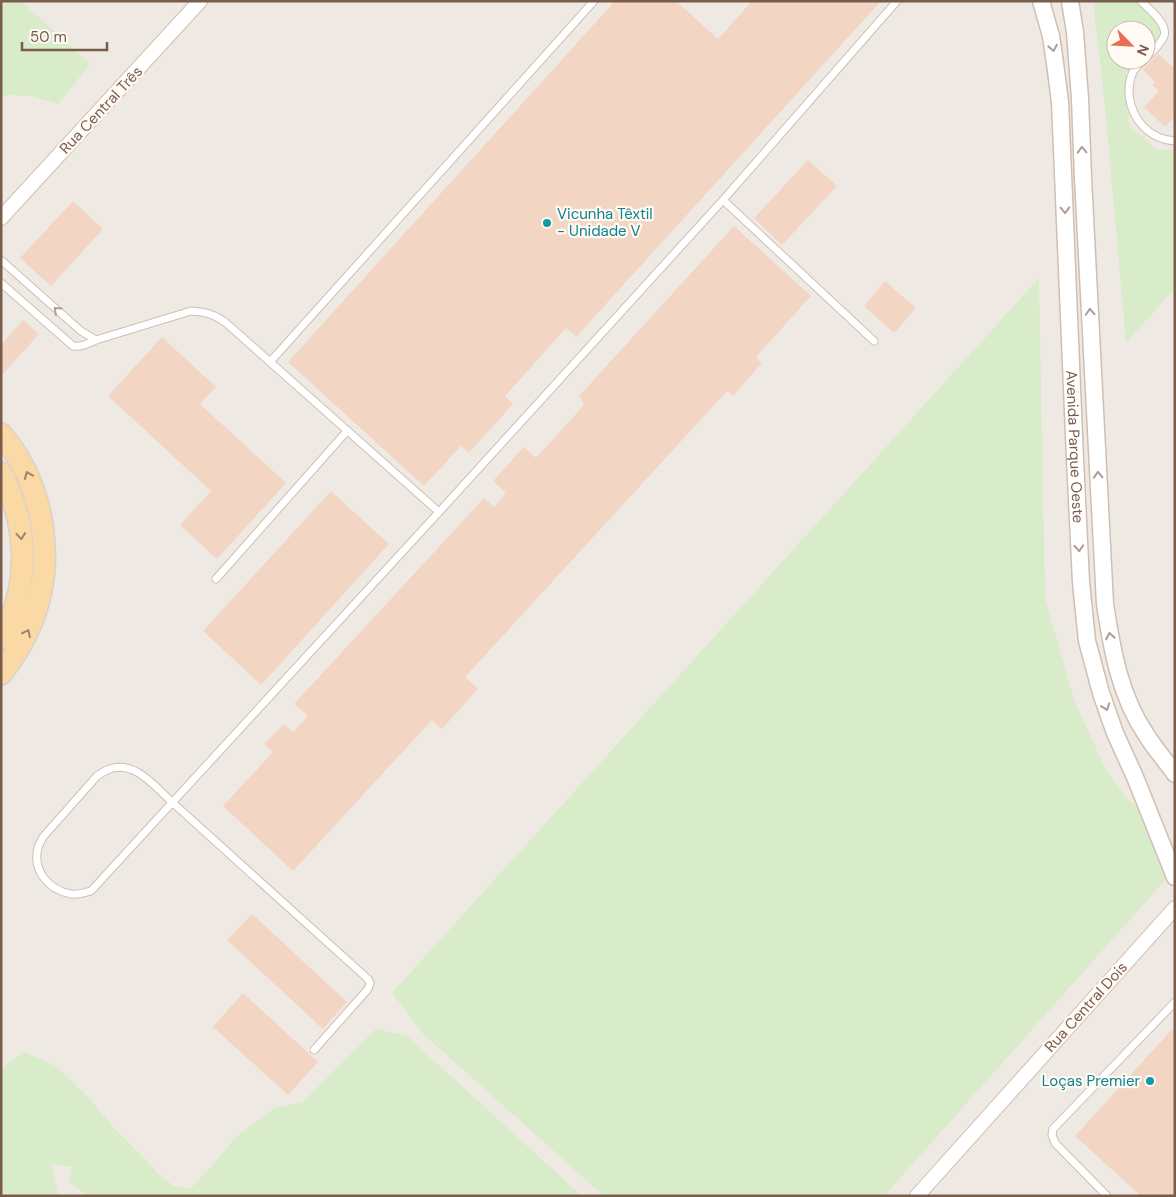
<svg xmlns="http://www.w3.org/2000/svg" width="1176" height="1197" font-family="'DM Sans',sans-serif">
  <rect width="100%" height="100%" fill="#fdf6ec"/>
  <path fill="#efe9e4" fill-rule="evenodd" d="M1 1H1175V1196H1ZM1116 30H1146V60H1116Z"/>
  <path fill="#d8ecc9" d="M1 1H21L90 64 58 104 31 96 6 95 1 99Z
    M1093 1H1135L1154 19 1161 33 1160 38 1146 53V30H1116V60H1139L1126 73V89L1130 126 1157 150H1175V288L1126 343 1105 107Z
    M1039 278 1045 598 1074 700 1106 770 1127 798 1175 844V869L884 1196H604L423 1034 392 993Z
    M376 1029 407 1036 582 1196H87L86 1194 69 1182 72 1167 51 1163 59 1196H1V1068L24 1052 56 1066 88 1097 114 1128 163 1178 174 1186 190 1189 211 1167 237 1136 273 1109 287 1105 302 1103Z"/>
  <path fill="#f3d5c3" d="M615 1H676L718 39 752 1H881L576 337 566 328 505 396 513 404 469 453 461 446 424 486 288 362Z
    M1158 54 1175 69V116L1165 127 1144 107 1159 91 1152 85 1155 82 1143 70Z
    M808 160 837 186 782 245 754 218Z
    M73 201 103 229 51 286 20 258Z
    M734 226 811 296 756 357 762 363 733 396 727 391 465 677 478 689 442 729 432 720 293 871 223 806 273 752 264 744 284 724 293 732 308 716 294 704 484 498 494 507 506 493 493 481 524 447 536 458 584 405 579 396Z
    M885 281 916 308 894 333 864 306Z
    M23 320 39 334 1 376V345Z
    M162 337 216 387 200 404 286 483 217 559 180 525 211 491 108 396Z
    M331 491 389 544 261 685 203 631Z
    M252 914 347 1002 323 1029 227 940Z
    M243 993 318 1062 288 1095 213 1027Z
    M1175 1026V1196H1141L1075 1136Z"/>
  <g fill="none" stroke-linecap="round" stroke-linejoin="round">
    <g stroke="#d1beb0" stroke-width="9">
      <path id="service" d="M1141 1C1149 9 1168 24 1164 36 1161 44 1152 52 1146 58
        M1144 60C1140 64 1135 67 1133 72 1129 79 1129 87 1129 95 1132 120 1149 139 1175 141
        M723 200 874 341
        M1 260 81 331 96 340
        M1 283 73 346C81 347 87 344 96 340L191 311C206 312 213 314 225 322L439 512
        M270 362 594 1
        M216 579 347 431
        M314 1050 368 989 370 983 368 979 173 803C155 787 134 758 107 770 103 772 100 774 97 776L43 837C41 841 39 844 38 848 32 871 49 890 71 894 78 895 84 893 91 891L439 512 723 200 897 1
        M1107 1196 1055 1143 1052 1135 1053 1129 1175 1002"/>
    </g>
    <g stroke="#d1beb0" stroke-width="16">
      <path id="minor" d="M1 218 200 1
        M917 1196 1175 908"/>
    </g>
    <g stroke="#d1beb0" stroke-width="19">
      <g id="tertiary">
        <path id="s1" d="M1041 1 1051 36 1055 63 1060 102 1075 459 1081 582 1087 641 1101 693 1115 733 1135 777 1175 877"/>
        <path d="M1070 1 1075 32 1080 99 1083 178 1105 604C1112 650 1120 697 1147 736 1155 749 1166 761 1175 774"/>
      </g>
    </g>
    <g stroke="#dad1cd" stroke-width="24">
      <path id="primary" d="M1 434C46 486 57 566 29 628 22 645 12 660 1 674
        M1 473C28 524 31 588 1 638"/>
    </g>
    <use href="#service" stroke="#fff" stroke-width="7"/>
    <use href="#minor" stroke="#fff" stroke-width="14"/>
    <use href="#tertiary" stroke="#fff" stroke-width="16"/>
    <use href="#primary" stroke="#fbd9a5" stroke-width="21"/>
  </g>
  <defs><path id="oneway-chevron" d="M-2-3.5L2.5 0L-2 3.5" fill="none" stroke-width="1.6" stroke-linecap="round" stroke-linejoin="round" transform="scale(1.25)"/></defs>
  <g stroke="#af9d94">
    <use href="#oneway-chevron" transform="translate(1053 48) rotate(80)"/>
    <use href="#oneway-chevron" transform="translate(1082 150) rotate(-92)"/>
    <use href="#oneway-chevron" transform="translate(1065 210) rotate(88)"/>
    <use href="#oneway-chevron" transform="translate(57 310) rotate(-138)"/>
    <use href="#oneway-chevron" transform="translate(1090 312) rotate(-93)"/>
    <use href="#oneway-chevron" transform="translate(1098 475) rotate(-93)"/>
    <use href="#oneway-chevron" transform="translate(1079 548) rotate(87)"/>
    <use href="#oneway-chevron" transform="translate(1110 636) rotate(-100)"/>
    <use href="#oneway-chevron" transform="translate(1106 707) rotate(70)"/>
  </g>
  <g stroke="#a18267">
    <use href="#oneway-chevron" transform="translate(28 475) rotate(-112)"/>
    <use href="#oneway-chevron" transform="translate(21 536) rotate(85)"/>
    <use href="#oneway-chevron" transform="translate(27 633) rotate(-64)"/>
  </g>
  <g fill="#0f9aa8" stroke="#fffaf3" stroke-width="2">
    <circle cx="547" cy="223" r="5"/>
    <circle cx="1150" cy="1081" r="5"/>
  </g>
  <g text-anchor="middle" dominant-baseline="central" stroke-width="4.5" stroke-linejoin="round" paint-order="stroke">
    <g font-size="15" fill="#7a5c4d" stroke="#fffaf3">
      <text transform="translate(101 110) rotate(-47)">Rua Central Três</text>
      <text stroke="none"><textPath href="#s1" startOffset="448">Avenida Parque Oeste</textPath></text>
      <text transform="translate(1086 1007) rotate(-48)">Rua Central Dois</text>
    </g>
    <g font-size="15" fill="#0d838f" stroke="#fffaf3" text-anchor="start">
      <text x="557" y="214">Vicunha Têxtil<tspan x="557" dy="17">- Unidade V</tspan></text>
      <text x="1140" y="1081" text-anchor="end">Loças Premier</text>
    </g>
  </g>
  <rect width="1176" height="1197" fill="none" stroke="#7a5c4d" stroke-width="5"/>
  <g transform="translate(1131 45) rotate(114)"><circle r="24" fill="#fffaf3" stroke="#cabbb1"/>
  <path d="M0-4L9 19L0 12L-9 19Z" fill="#e76f51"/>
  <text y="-8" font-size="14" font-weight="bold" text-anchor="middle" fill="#7a5c4d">N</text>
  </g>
  <path d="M22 42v8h85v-8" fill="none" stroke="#7a5c4d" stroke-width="2.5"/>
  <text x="30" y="42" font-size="15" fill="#7a5c4d" stroke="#fffaf3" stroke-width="4" paint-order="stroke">50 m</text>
</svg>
